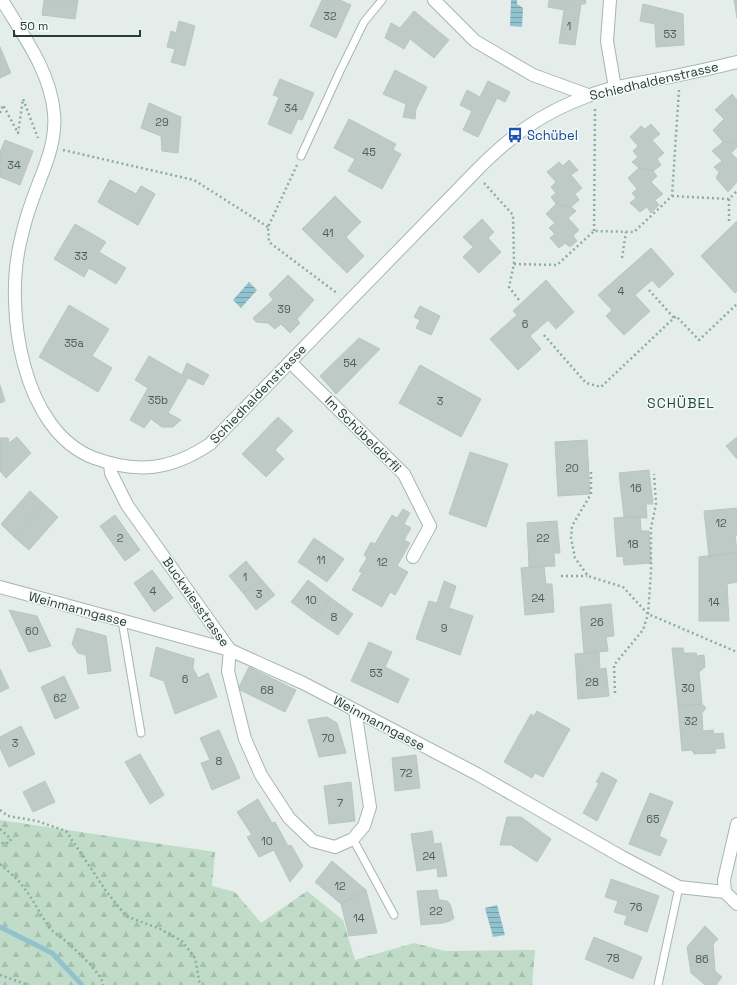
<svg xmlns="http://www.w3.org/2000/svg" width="737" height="985" font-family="'Space Grotesk',sans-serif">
  <defs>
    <pattern id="forest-firs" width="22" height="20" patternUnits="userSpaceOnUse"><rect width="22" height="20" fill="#c0dcc8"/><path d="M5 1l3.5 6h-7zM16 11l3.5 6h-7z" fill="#a5bead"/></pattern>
    <pattern id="water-rules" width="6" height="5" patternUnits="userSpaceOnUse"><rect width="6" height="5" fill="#92c2cd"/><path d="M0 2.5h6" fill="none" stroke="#779fa7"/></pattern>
  </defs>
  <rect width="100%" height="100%" fill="#e5edea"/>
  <path fill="url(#forest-firs)" d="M0 820 215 852 212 886 235 892 261 923 307 891 343 920 355 960 414 943 445 951 535 950 532 985H0Z"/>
  <path fill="url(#water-rules)" d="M511 0H517V4L523 8 522 27 510 26Z
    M249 282 257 290 241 308 233 300Z
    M497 905 505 935 493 937 485 908Z"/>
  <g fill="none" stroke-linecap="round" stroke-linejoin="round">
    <path stroke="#92c2cd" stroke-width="5" d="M0 927 52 953 82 985"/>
  </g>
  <path fill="#bdcac6" stroke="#b8c6c1" d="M44 0H78L75 19 42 15Z
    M322 0H340L351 5 336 38 310 26Z
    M549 0H586L585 4H581L575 45 559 43 564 10 548 7Z
    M734 0H737V18Z
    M643 4 683 14 684 45 656 47 655 24 640 21Z
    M414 11 449 40 434 58 410 39 404 49 385 38 391 23 400 28Z
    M179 21 195 26 185 66 171 62 175 49 167 47 171 31 176 33Z
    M0 47 11 73 0 78Z
    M395 70 427 87 416 109 415 119 403 117 406 104 383 94Z
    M280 79 314 93 302 120 298 119 291 134 268 124 279 97 273 95Z
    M488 81 510 92 505 102 497 98 478 137 463 130 472 111 460 105 467 90 480 97Z
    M732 94 737 100V143L723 142 713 130 724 119 715 110Z
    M149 103 181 117 178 153 162 151 161 136 141 128Z
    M349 119 396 144 393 150 401 154 382 189 348 171 355 159 334 148Z
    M651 124 660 134 652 140 664 153 657 159 661 165 653 171 639 168 632 162 638 157 633 151 638 146 630 137 641 126 645 129Z
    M5 140 33 151 20 185 0 177V152Z
    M723 142 737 143V147L731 153 737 159V182L728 192 716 178 719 172 714 167 722 161 712 151Z
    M569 160 578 170 571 175 582 188 575 194 579 200 571 207 556 204 551 197 556 193 551 187 556 182 547 172 559 162 563 166Z
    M639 168 653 171 657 176 651 182 663 194 655 200 659 205 651 213 647 207 640 212 630 203 636 198 632 193 637 189 628 178Z
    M110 180 136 194 141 186 155 194 138 225 98 202Z
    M110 180 136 194 141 186 155 194 138 225 98 202Z
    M335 196 361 222 346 237 364 256 347 273 302 229Z
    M556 204 571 207 576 211 568 218 579 230 573 236 577 241 570 247 565 243 559 248 550 238 555 234 549 228 555 223 546 214Z
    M482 219 494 232 488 238 501 252 479 273 463 257 473 247 463 237Z
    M737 221V291L735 293 701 256Z
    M75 224 106 242 99 252 126 268 116 284 89 268 84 277 54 259Z
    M651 248 674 274 659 288 652 280 635 295 650 311 624 335 606 316 612 310 598 295Z
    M288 275 314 300 297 319 300 323 290 333 281 324 275 329 268 323 256 322 253 318 273 300 269 294Z
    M546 280 574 312 556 329 548 320 530 336 541 349 518 370 490 339 517 315 513 311Z
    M69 305 109 329 92 356 112 368 98 392 39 357Z
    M420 306 440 316 431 335 416 328 420 320 414 317Z
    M359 338 380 349 336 394 320 376Z
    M149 356 182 375 187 363 209 375 203 385 188 378 168 413 181 420 173 427H162L151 419 144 428 130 420 148 388 135 380Z
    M420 365 481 399 461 437 399 403Z
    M0 385 5 401 0 403Z
    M278 417 293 431 275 450 284 459 266 477 242 454Z
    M17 437 31 453 6 478 0 471V438H8L9 443Z
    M737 437V459L726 446Z
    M587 440 590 494 558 496 555 442Z
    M470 452 508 464 486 527 449 514Z
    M649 470 653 504H646L647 518 624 517 619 473Z
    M30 491 44 504 14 537 1 524Z
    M44 504 58 517 29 550 14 537Z
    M737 508V535H735L737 552 709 557 704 511Z
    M403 509 410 513 404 524 411 528 404 540 410 543 397 566 408 572 395 595 390 592 382 607 352 590 362 573 359 571 367 558 364 555 371 542 375 544 392 515 397 518Z
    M115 515 140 550 125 561 100 526Z
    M640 516 641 531H649L651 563 624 565 623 556 617 557 614 518Z
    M557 521 560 553H554L555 566 529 567 527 523Z
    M314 538 344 559 327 582 298 562Z
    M737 552V582L727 584 729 621H699V557Z
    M246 561 261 579 243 593 229 576Z
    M544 566 546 584H552L554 612 525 615 521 568Z
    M152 570 173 598 154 612 134 583Z
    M261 579 275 595 256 610 243 593Z
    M308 580 331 598 315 620 291 602Z
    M444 581 456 586 449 608 473 616 460 655 416 639 429 601 437 603Z
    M331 598 353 614 338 635 315 620Z
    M611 604 614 636 606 637 608 651 584 653 580 607Z
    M9 610 37 616 51 646 29 652Z
    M77 628 106 636 111 671 88 674 86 655 78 653 72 644Z
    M369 642 392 652 385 667 409 679 398 703 351 681Z
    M156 647 194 659 193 668 198 678 208 673 217 697 175 714 164 681 150 676Z
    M672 648H683L684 653H696L697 656 704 655 705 667 699 672 702 704 678 706Z
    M599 652 600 669 606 668 609 696 578 699 575 654Z
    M249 667 296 690 285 712 238 689Z
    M0 669 9 688 0 692Z
    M64 676 79 708 55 719 41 687Z
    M702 704 706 708 702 713 703 731 713 730 714 734 723 733 725 748 715 749 716 753 694 754 692 750 682 751 678 706Z
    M537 711 570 729 543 777 535 773 532 778 504 762 531 714 534 716Z
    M327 717 337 723 346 753 319 757 308 720Z
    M21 726 35 754 9 767 0 748V737Z
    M219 730 240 778 212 790 201 763 210 760 200 738Z
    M140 754 164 795 150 804 125 762Z
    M416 755 420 788 395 791 392 758Z
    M602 772 617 780 597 821 583 813 599 783 596 782Z
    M45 781 55 802 33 812 23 792Z
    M351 782 355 821 329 824 324 786Z
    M650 793 673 802 659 836 667 840 660 856 629 844Z
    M258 799 272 823 275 822 288 846 291 845 303 866 290 882 274 850 259 857 247 837 252 835 237 812Z
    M507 817H521L551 839 537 862 511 845H500Z
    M432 831 434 844 441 843 447 876 438 877 437 868 417 871 411 834Z
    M332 861 366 890 341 904 315 882Z
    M611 879 659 896 647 932 624 924 627 916 614 912 618 901 605 897Z
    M366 890 377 933 349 936 341 904Z
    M437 890 439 900 447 901 450 904 454 918 450 921 443 923 421 925 417 891Z
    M705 926 718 939 713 944 715 971 722 977 716 985H705L691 973 687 947Z
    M594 937 642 957 633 979 585 959Z"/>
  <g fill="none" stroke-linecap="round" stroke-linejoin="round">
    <g stroke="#a8b5b1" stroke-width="9">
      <path id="lane" d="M301 156 340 71 364 22 382 0
        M122 621 141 733
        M353 839 394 915
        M658 985 679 887"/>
    </g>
    <g stroke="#a8b5b1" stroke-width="14">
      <path id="street" d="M434 0 475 41 533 75 588 95
        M610 0 607 41 615 88
        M290 362 404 474 430 526 413 557
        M110 464 111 473 127 505 230 650 228 671 245 739 261 775 289 818 313 841 335 847 353 839 364 826 370 807 355 710
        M0 587 230 650 303 683 355 710 477 774 622 857 679 887 725 892 737 904
        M725 892 724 880 737 824"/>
    </g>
    <g stroke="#a4b8b1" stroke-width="14">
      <path id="secondary" d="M2 0C23 36 50 70 54 113 57 146 41 174 31 204 26 217 23 230 20 243 5 309 21 430 94 458 138 474 171 470 210 444L475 172C509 137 541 113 588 96 613 86 639 83 665 78 689 73 713 68 737 62"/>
    </g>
    <path stroke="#88aea3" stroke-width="2.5" stroke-dasharray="2 3" stroke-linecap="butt" d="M0 113 3 105 18 133 23 99 38 138
      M63 150 194 180 268 227
      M297 165 268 227 269 242 338 294
      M484 183 513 215 514 264 509 287 519 300
      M672 196 729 199 737 191
      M729 199V221
      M594 231 595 108
      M622 258 626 232
      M514 264 557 265 594 231 634 232 672 196 679 90
      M649 290 674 318
      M544 335 586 383 601 387 676 316 699 340 737 304
      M591 472V494L572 526 571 538 575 558 588 576 623 587 648 614 737 652
      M561 576H587
      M615 693 614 665 643 630 648 614 651 572V528L656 504 654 474
      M0 810 8 816 37 821 66 831 106 891 126 916 160 929 182 941 195 958 200 985
      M0 829 11 839 9 843H0
      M0 864 18 880 30 896 50 929 67 942 90 964 101 978 103 985
      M0 975 28 985"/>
    <use href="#lane" stroke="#fff" stroke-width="7"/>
    <use href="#street" stroke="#fff" stroke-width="12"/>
    <use href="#secondary" stroke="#fff" stroke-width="12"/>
  </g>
  <defs>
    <g id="bus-bare" transform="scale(1.2)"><path d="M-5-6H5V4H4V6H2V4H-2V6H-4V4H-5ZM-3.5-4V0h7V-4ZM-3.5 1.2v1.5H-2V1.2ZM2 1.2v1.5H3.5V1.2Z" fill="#1a4fb4" stroke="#f5faf8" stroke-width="2.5" paint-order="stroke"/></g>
  </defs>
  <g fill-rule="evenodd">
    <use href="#bus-bare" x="515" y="135"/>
  </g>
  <g text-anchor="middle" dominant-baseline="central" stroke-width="3" stroke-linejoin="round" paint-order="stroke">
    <g font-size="11" fill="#4c605c">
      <text x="330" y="16">32</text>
      <text x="569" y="26">1</text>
      <text x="670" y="34">53</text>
      <text x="291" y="108">34</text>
      <text x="162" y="122">29</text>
      <text x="369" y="152">45</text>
      <text x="14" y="165">34</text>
      <text x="328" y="233">41</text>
      <text x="81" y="256">33</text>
      <text x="621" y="291">4</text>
      <text x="284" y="309">39</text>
      <text x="525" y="324">6</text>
      <text x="74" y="343">35a</text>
      <text x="350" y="363">54</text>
      <text x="158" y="400">35b</text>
      <text x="440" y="401">3</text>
      <text x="572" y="468">20</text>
      <text x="636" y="488">16</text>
      <text x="721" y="523">12</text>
      <text x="120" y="538">2</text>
      <text x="543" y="538">22</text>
      <text x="633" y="544">18</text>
      <text x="321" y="560">11</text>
      <text x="382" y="562">12</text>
      <text x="245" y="577">1</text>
      <text x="153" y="591">4</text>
      <text x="259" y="594">3</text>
      <text x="538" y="598">24</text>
      <text x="311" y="600">10</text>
      <text x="714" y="602">14</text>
      <text x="334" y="617">8</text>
      <text x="597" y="622">26</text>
      <text x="444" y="628">9</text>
      <text x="32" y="631">60</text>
      <text x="376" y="673">53</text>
      <text x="185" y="679">6</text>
      <text x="592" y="682">28</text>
      <text x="688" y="688">30</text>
      <text x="267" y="690">68</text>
      <text x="60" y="698">62</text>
      <text x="691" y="721">32</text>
      <text x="328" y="738">70</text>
      <text x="15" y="743">3</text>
      <text x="219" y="761">8</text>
      <text x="406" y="773">72</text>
      <text x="340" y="803">7</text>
      <text x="653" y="819">65</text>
      <text x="267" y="841">10</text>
      <text x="429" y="856">24</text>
      <text x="340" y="886">12</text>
      <text x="636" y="907">76</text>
      <text x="436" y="911">22</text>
      <text x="359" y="918">14</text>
      <text x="613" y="958">78</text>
      <text x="702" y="959">86</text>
    </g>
    <g font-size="13" fill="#263d38" stroke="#f5faf8">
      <text transform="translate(654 81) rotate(-13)">Schiedhaldenstrasse</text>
      <text transform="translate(258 394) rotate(-46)">Schiedhaldenstrasse</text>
      <text transform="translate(363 434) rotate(45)">Im Schübeldörfli</text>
      <text transform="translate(196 602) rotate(55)">Buckwiesstrasse</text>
      <text transform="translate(78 609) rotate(15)">Weinmanngasse</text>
      <text transform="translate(379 723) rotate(28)">Weinmanngasse</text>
    </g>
    <g font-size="13" fill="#164399" stroke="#f5faf8" text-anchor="start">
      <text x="527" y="135">Schübel</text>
    </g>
    <g font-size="14" letter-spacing="1" fill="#234e45" stroke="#f5faf8">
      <text x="681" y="403">SCHÜBEL</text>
    </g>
  </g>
  <path d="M14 30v6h126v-6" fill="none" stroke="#263d38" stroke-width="2"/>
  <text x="20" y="30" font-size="12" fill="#263d38" stroke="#f5faf8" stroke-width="3" paint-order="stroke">50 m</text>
</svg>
